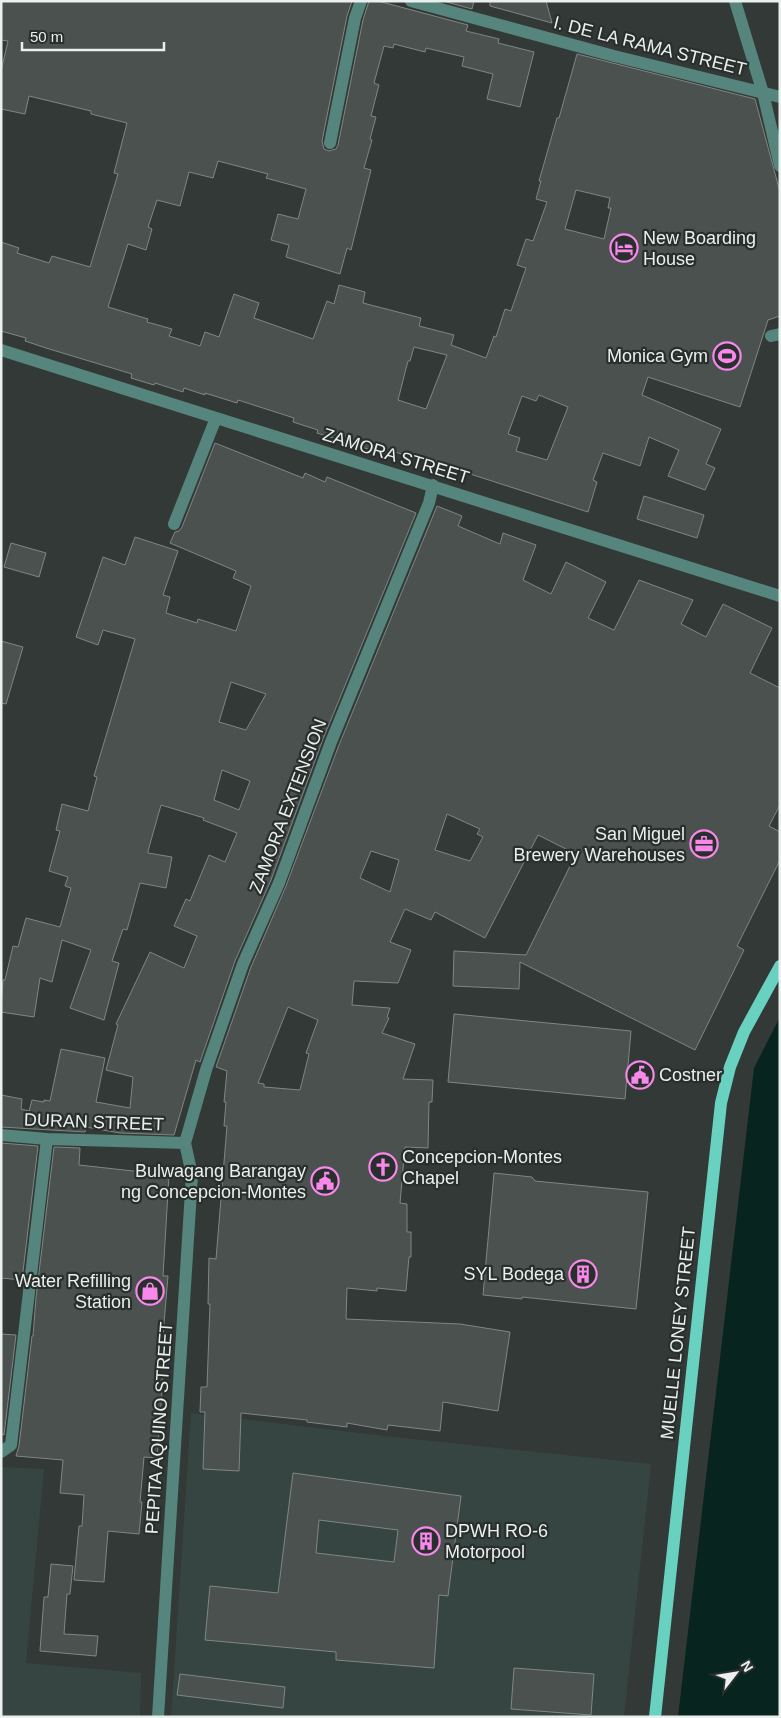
<svg xmlns="http://www.w3.org/2000/svg" width="781" height="1718" font-family="Helvetica,sans-serif">
  <rect width="100%" height="100%" fill="#323937"/>
  <path fill="#374542" d="M191 1413 394 1437 651 1464 624 1717H171Z
    M1 1467 44 1469 26 1663 141 1673 140 1717H1Z"/>
  <path fill="#07241f" d="M780 1017V1717H678L754 1068Z"/>
  <path fill="#4a514f" stroke="#7f8785" fill-rule="evenodd" d="M1 1H352L347 16 322 141 324 149 329 151 336 149 338 145 363 20 369 1H378L468 25 466 31 499 39 498 43 534 52 520 107 487 99 493 74 462 66 464 57 426 48 425 52 394 44 393 48 384 46 374 83 379 85 371 116 376 117 370 139 372 140 364 168 371 170 351 250 347 248 340 274 286 257 289 245 271 240 278 214 298 219 306 189 266 178 268 174 218 161 213 178 189 172 180 206 157 200 148 227 152 229 146 250 128 244 108 307 148 319 147 322 172 329 169 336 200 346 205 332 219 337 234 294 259 303 254 318 313 339 327 301 334 304 339 285 365 292 363 303 421 318 419 326 454 335 451 345 486 358 494 336 496 337 505 309 511 311 526 268 517 265 526 239 533 241 547 202 536 199 541 181H539L557 118H559L577 54 755 99 780 192V316L768 320 740 407 648 377 642 395 721 429 706 464 715 468 705 490 668 476 679 450 649 437 640 466 603 453 593 480 597 482 588 512 433 462V464L392 451 390 456 317 433 318 430 293 422 294 418 238 400 237 403 205 393V395L184 388 183 392 155 383 154 385 131 378 132 374 46 348 25 341 26 338 1 331V242L19 248 17 253 49 263 52 256 90 267 118 174 114 173 127 123 91 114V111L29 96 25 114 1 109V71L8 41 1 40ZM576 190 610 198 608 208H611L604 239 565 229ZM414 347 447 355 426 409 398 400 408 361H410ZM539 395 568 407 547 460 516 451 520 438 508 434 522 396 536 401Z
    M443 1H474L472 9Z
    M490 1H546L552 23 490 6Z
    M215 443 303 478 305 473 325 482 327 477 416 513 323 739 271 880 235 961 200 1062 196 1060 174 1135 120 1133 86 1127 85 1132 1 1127V1095L22 1099 21 1109 29 1111 32 1100 44 1102V1100L50 1101 61 1049 105 1058 96 1102 130 1108 133 1077 106 1070 118 1025 116 1024 150 952 184 968 197 936 174 926 186 899 190 901 209 855 225 862 237 833 203 820 204 818 161 805 148 851V853L172 857 166 888 140 883 127 930 123 929 112 961 119 963 104 1020 70 1008 91 950 62 940 52 982 40 978 34 1017 1 1012 3 980H5L13 946 18 947 26 918 60 927 71 888 65 886 68 877 49 871 60 831 56 830 62 804 88 811 97 777 94 776 135 639 103 630 98 645 76 637 103 557 125 565 135 537 178 551 163 595 170 597 166 613 197 623 198 619 236 631 251 586 233 578 236 571 170 543 175 532 179 531 182 527ZM231 682 266 694 246 730 219 722ZM222 770 250 781 239 810 214 800Z
    M644 496 704 515 697 538 637 519Z
    M437 506 462 516 458 526 500 544 503 533 536 545 523 580 551 594 566 562 606 582 588 618 614 630 639 580 693 600 681 624 706 637 723 604 772 628 750 673 780 688V805L769 826 780 832V860L737 946 744 950 695 1050 520 962 519 989 453 986 454 951 526 955 576 854 538 835 485 938 435 912 431 920 405 909 390 942 411 950 398 983 354 981 352 1005 390 1008 387 1017 389 1018 382 1033 415 1044 403 1079 433 1080 432 1102H429L428 1148 405 1147 400 1203 407 1204V1232H411V1257H409L406 1291 377 1288V1291L347 1288 346 1319 460 1324 510 1332 498 1411 443 1402 440 1431 388 1425 387 1430 347 1423V1427L307 1422V1420L241 1413 239 1471 203 1469 205 1412H200L201 1387H207L210 1304H208L209 1258 216 1259 227 1126H224L226 1102H224L227 1071 216 1067 251 967 286 886 339 745ZM447 814 480 829 477 834 483 837 470 861 435 850ZM371 851 399 860 390 892 360 878ZM288 1007 318 1020 306 1053 309 1054 300 1090 264 1087V1084L258 1083Z
    M11 543 46 553 39 577 4 567Z
    M1 641 23 647 6 704 1 703Z
    M454 1014 631 1031 625 1099 448 1082Z
    M1 1143 38 1146 22 1280 1 1278Z
    M54 1147 80 1148 79 1165 169 1175 163 1276H168L162 1347H158L156 1377H163L157 1458 144 1457 140 1502H142L139 1534 108 1531 104 1582 74 1580 79 1526H82L84 1495 60 1493 63 1460 16 1456 19 1446 32 1336H33L36 1298Z
    M494 1173 532 1177 535 1181 648 1192 636 1309 522 1297V1299L483 1295Z
    M1 1334 16 1335 4 1435 1 1434Z
    M293 1473 461 1496 448 1596 439 1595 434 1668 336 1660V1652L205 1640 210 1586 278 1593ZM319 1520 398 1530 394 1562 316 1553Z
    M51 1564 73 1566 70 1594H67L64 1634 98 1636 96 1656 40 1651 44 1597H48Z
    M514 1668 594 1674 591 1715 511 1709Z
    M180 1674 285 1687 283 1708 177 1695Z"/>
  <g fill="none" stroke-linecap="round" stroke-linejoin="round">
    <path stroke="#55857c" stroke-width="12" d="M411 1 614 56 780 97
      M735 1 763 93 780 166
      M330 143 355 18 361 1
      M771 336 780 334
      M1 350 780 596
      M174 524 216 418
      M1 1135 47 1139 185 1143
      M185 1143 206 1070 243 964 279 883 331 742 429 503 433 485
      M1 1452 11 1445 47 1139
      M158 1717 192 1175 185 1143"/>
    <path stroke="#68d1c0" stroke-width="12" d="M655 1717 721 1103 730 1067 744 1032 780 966"/>
  </g>
  <defs>
    <g id="hotel-ring" transform="scale(1.4375)"><circle r="9.5" fill="#282f2d" stroke="#f888ea" stroke-width="1.5"/><path d="M-6-4.5h1.5V1H6V5H4.5V3h-9V5H-6ZM-4 0a1.8 1.8 0 1 1 3.6 0ZM.5 0V-2.5h3Q6-2.5 6 0Z" fill="#f888ea"/></g>
    <g id="stadium-ring" transform="scale(1.4375)"><circle r="9.5" fill="#282f2d" stroke="#f888ea" stroke-width="1.5"/><path d="M0-5a6.5 5 0 1 0 0 10a6.5 5 0 1 0 0-10ZM-3.5-1.8h7v3.6h-7Z" fill="#f888ea"/></g>
    <g id="office-ring" transform="scale(1.4375)"><circle r="9.5" fill="#282f2d" stroke="#f888ea" stroke-width="1.5"/><path d="M-6-3h4V-5.5h4V-3h4V5H-6ZM-1-4.5V-3h2v-1.5ZM-6 0V1H6V0Z" fill="#f888ea"/></g>
    <g id="civic-ring" transform="scale(1.4375)"><circle r="9.5" fill="#282f2d" stroke="#f888ea" stroke-width="1.5"/><path d="M-.6-6.5H3V-4.5H.6V-3L4-1V1h2V6H-6V1h2V-1L-.6-3ZM-1.2 2.5V6h2.4V2.5Z" fill="#f888ea"/></g>
    <g id="church-ring" transform="scale(1.4375)"><circle r="9.5" fill="#282f2d" stroke="#f888ea" stroke-width="1.5"/><path d="M-1.2-6h2.4v3.5h3.3v2.4h-3.3V6h-2.4V-.1h-3.3v-2.4h3.3Z" fill="#f888ea"/></g>
    <g id="building-ring" transform="scale(1.4375)"><circle r="9.5" fill="#282f2d" stroke="#f888ea" stroke-width="1.5"/><path d="M-4-6H4V6H1V3H-1V6H-4ZM-2.5-4.3h1.7v1.8h-1.7ZM.8-4.3h1.7v1.8H.8ZM-2.5-1h1.7V.8h-1.7ZM.8-1h1.7V.8H.8Z" fill="#f888ea"/></g>
    <g id="shop-ring" transform="scale(1.4375)"><circle r="9.5" fill="#282f2d" stroke="#f888ea" stroke-width="1.5"/><path d="M-5-2.5h2.3a2.7 3.5 0 0 1 5.4 0H5L5.5 6h-11ZM-1.5-2.5h3a1.5 2.3 0 0 0-3 0Z" fill="#f888ea"/></g>
  </defs>
  <g fill-rule="evenodd">
    <use href="#hotel-ring" x="624" y="248"/>
    <use href="#stadium-ring" x="727" y="356"/>
    <use href="#office-ring" x="704" y="844"/>
    <use href="#civic-ring" x="640" y="1075"/>
    <use href="#church-ring" x="383" y="1167"/>
    <use href="#civic-ring" x="325" y="1181"/>
    <use href="#building-ring" x="583" y="1274"/>
    <use href="#shop-ring" x="150" y="1291"/>
    <use href="#building-ring" x="426" y="1541"/>
  </g>
  <g text-anchor="middle" dominant-baseline="central" stroke-width="4.5" stroke-linejoin="round" paint-order="stroke">
    <g font-size="18" fill="#ebefee" stroke="#282f2d">
      <text transform="translate(650 46) rotate(14)">I. DE LA RAMA STREET</text>
      <text transform="translate(396 456) rotate(17)">ZAMORA STREET</text>
      <text transform="translate(288 806) rotate(-69)">ZAMORA EXTENSION</text>
      <text transform="translate(94 1122) rotate(2)">DURAN STREET</text>
      <text transform="translate(678 1333) rotate(-84)">MUELLE LONEY STREET</text>
      <text transform="translate(159 1428) rotate(-86)">PEPITA AQUINO STREET</text>
    </g>
    <g font-size="18" fill="#ebefee" stroke="#282f2d" text-anchor="end">
      <text x="643" y="238" text-anchor="start">New Boarding<tspan x="643" dy="21">House</tspan></text>
      <text x="708" y="356">Monica Gym</text>
      <text x="685" y="834">San Miguel<tspan x="685" dy="21">Brewery Warehouses</tspan></text>
      <text x="659" y="1075" text-anchor="start">Costner</text>
      <text x="402" y="1157" text-anchor="start">Concepcion-Montes<tspan x="402" dy="21">Chapel</tspan></text>
      <text x="306" y="1171">Bulwagang Barangay<tspan x="306" dy="21">ng Concepcion-Montes</tspan></text>
      <text x="564" y="1274">SYL Bodega</text>
      <text x="131" y="1281">Water Refilling<tspan x="131" dy="21">Station</tspan></text>
      <text x="445" y="1531" text-anchor="start">DPWH RO-6<tspan x="445" dy="21">Motorpool</tspan></text>
    </g>
  </g>
  <rect width="781" height="1718" fill="none" stroke="#ebefee" stroke-width="5"/>
  <g transform="translate(736 1673) rotate(59)" stroke="#282f2d" stroke-width="4" paint-order="stroke">
  <path d="M0-4L9 19L0 12L-9 19Z" fill="#ebefee"/>
  <text y="-8" font-size="14" font-weight="bold" text-anchor="middle" fill="#ebefee">N</text>
  </g>
  <path d="M22 42v8h142v-8" fill="none" stroke="#ebefee" stroke-width="2.5"/>
  <text x="30" y="42" font-size="15" fill="#ebefee" stroke="#282f2d" stroke-width="4" paint-order="stroke">50 m</text>
</svg>
